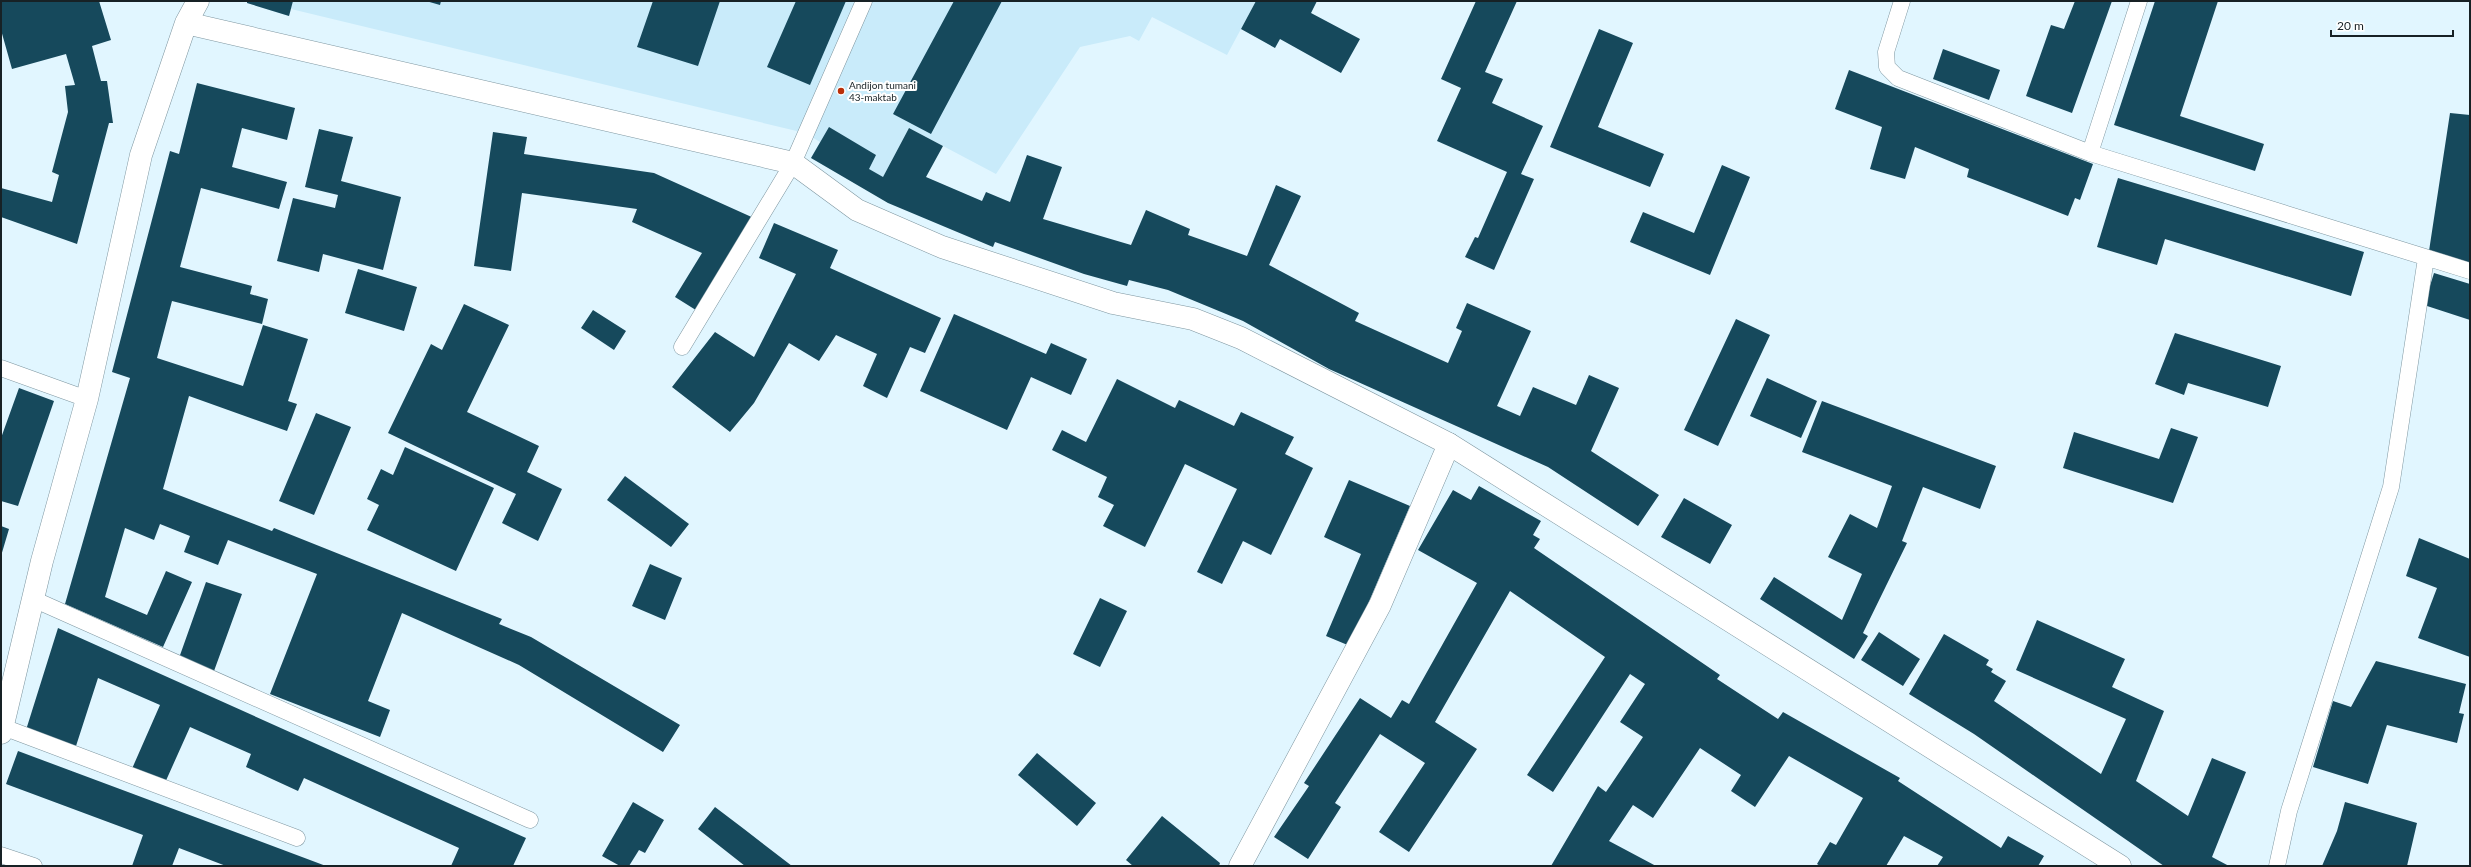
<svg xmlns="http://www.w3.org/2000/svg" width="2471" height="867" font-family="Lato,sans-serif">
  <rect width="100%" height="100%" fill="#e1f6ff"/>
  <path fill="#c9ebfa" d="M247 1H1256L1227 55 1152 17 1139 41 1130 36 1080 47 996 174 909 128 883 177 859 185 811 158 820 142 805 133 291 9 289 16 247 3Z"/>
  <path fill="#16495c" d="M1 1H99L111 40 92 46 101 81H107L113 123H109L77 244 1 217V188L52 202 59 175 52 172 68 112 65 86 75 85 66 54 12 69 1 30Z
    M247 1H293L289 16 247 3Z
    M426 1H441L440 5Z
    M653 1H720L698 66 637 47Z
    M796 1H846L810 85 767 67Z
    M954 1H1002L931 134 893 114Z
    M1256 1H1317L1311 13 1360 39 1341 73 1280 39 1275 48 1241 29Z
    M1476 1H1517L1485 72 1503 79 1492 103 1543 126 1521 174 1534 179 1494 270 1465 257 1475 237 1478 238 1507 172 1437 141 1461 88 1441 79Z
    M2075 1H2112L2072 113 2026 96 2051 25 2064 29Z
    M2155 1H2218L2180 116 2264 144 2255 171 2114 125Z
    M1599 29 1633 43 1598 127 1664 154 1650 187 1550 147Z
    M1943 49 2000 70 1989 100 1933 79Z
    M1849 70 2093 164 2080 200 2075 198 2068 216 1967 177 1969 169 1915 147 1905 179 1870 169 1882 127 1835 109Z
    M197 83 295 108 287 140 242 128 232 167 287 182 279 209 201 188 180 267 252 286 250 294 268 299 262 324 172 301 157 358 243 386 263 325 308 339 288 401 297 404 287 431 189 396 163 489 272 531 274 528 502 619 499 624 531 637 680 725 663 752 519 665 402 613 368 701 390 710 380 737 270 694 317 574 228 540 218 565 184 552 190 536 160 524 154 540 125 528 105 597 147 615 166 571 192 582 163 647 65 604 130 378 112 372 170 151 179 154Z
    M2450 113 2470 115V263L2429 251Z
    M829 127 876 155 869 169 883 177 909 128 943 146 926 177 982 201 986 192 1010 202 1027 155 1062 167 1043 219 1131 245 1146 210 1190 229 1188 235 1247 256 1276 185 1301 196 1269 265 1359 313 1355 321 1448 363 1462 331 1456 328 1467 303 1531 331 1497 406 1520 416 1533 387 1576 405 1589 375 1619 388 1591 451 1659 495 1638 526 1548 467 1329 369 1243 321 1168 290 1129 280 1127 286 1084 274 995 242 993 247 888 203 811 158Z
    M319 129 353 137 341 181 401 197 383 270 323 254 319 272 277 261 293 198 335 208 338 195 305 187Z
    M493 132 527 137 524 154 654 173 756 219 699 312 675 297 702 253 632 222 637 209 522 193 511 271 474 266Z
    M1722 165 1750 177 1710 275 1630 242 1643 212 1694 233Z
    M2118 178 2364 252 2351 296 2165 239 2157 265 2097 247Z
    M774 223 838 250 830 268 941 318 925 353 910 347 887 398 863 386 877 354 836 335 819 361 789 343 754 403 730 432 672 387 715 332 754 357 796 274 759 258Z
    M358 269 417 287 404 331 345 313Z
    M2434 273 2470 284V320L2424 305Z
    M464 304 509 325 467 412 539 446 527 472 562 489 538 541 502 523 516 494 388 433 431 344 442 350Z
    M593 310 626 331 614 350 581 328Z
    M954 314 1046 354 1051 343 1087 359 1071 395 1031 377 1007 430 920 391Z
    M1736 319 1770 335 1718 446 1684 430Z
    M2175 333 2281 366 2268 407 2188 383 2184 395 2155 384Z
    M1767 378 1817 401 1801 438 1750 416Z
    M1117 379 1175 408 1179 400 1234 426 1241 412 1294 437 1285 454 1313 468 1271 555 1243 541 1222 584 1197 572 1237 489 1185 464 1145 547 1103 526 1114 505 1098 497 1107 477 1052 450 1062 430 1086 442Z
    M19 388 54 401 18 506 1 501V438Z
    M1822 401 1996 466 1980 509 1923 487 1902 541 1907 543 1863 633 1868 636 1854 659 1760 599 1774 577 1842 620 1862 574 1828 557 1850 514 1877 528 1892 486 1802 452Z
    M316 413 351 427 314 515 279 501Z
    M2171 428 2198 437 2173 503 2063 468 2074 432 2159 459Z
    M405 447 494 488 456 571 367 530 379 505 367 499 381 469 393 475Z
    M625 476 689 524 671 547 607 500Z
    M1349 480 1410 506 1350 646 1326 636 1361 554 1324 537Z
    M1479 486 1541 521 1533 535 1540 539 1534 548 1720 675 1717 679 1778 719 1783 712 1900 778 1898 781 2001 848 2008 836 2044 856 2038 866H1937L1943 857 1904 836 1886 866H1820L1817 864 1830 842 1836 845 1863 798 1789 756 1755 807 1731 791 1741 775 1700 748 1653 818 1633 805 1609 841 1656 866H1551L1598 786 1606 792 1643 737 1620 722 1645 684 1630 674 1553 792 1527 775 1605 657 1510 591 1435 722 1477 749 1409 852 1379 832 1425 763 1380 734 1335 803 1341 807 1308 859 1274 837 1309 786 1304 783 1360 698 1391 718 1402 700 1409 704 1477 583 1418 550 1453 490 1471 500Z
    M1684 498 1732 525 1710 564 1661 537Z
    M1 526 9 529 1 556Z
    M2419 538 2470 559V657L2418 638 2437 588 2406 576Z
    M650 564 682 578 665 620 632 606Z
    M206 582 242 594 214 671 179 658Z
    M1100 598 1127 611 1100 667 1073 654Z
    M2037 620 2125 659 2112 687 2164 711 2136 781 2188 816 2212 758 2246 772 2212 857 2229 866H2164L1974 734 1909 694 1944 634 1989 660 1986 665 1993 669 1991 672 2006 681 1994 701 2101 774 2126 719 2016 670Z
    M58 628 526 838 513 866H451L459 848 304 778 298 791 246 767 251 754 190 727 164 785 131 771 160 705 98 678 76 746 26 730Z
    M1879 632 1920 659 1903 686 1861 660Z
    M2376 661 2466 684 2459 713 2464 714 2457 743 2387 725 2368 784 2313 767 2333 701 2351 707Z
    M18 751 326 866H226L179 848 172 866H132L143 835 6 784Z
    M1037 753 1096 803 1077 826 1018 775Z
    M633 802 664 820 645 853 639 850 629 866H620L602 856Z
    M2345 802 2417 823 2407 866H2322L2337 831Z
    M715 807 744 829 792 866H745L698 829Z
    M1162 816 1220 863 1219 866H1133L1126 860Z"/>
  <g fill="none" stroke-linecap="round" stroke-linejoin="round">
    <g stroke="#7e96a0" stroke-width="17">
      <path id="lane" d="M1902 1 1886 52 1887 67 1898 78 2090 153 2470 271
        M2090 153 2139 1
        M682 347 793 163 864 1
        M1 368 87 399
        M33 599 530 820
        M3 727 297 838
        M1 855 34 866
        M2277 866 2289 811 2391 487 2426 258"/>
    </g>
    <g stroke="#7e96a0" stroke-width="23">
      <path id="street" d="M1240 866 1380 605 1449 444"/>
    </g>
    <g stroke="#7e96a0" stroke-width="23">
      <path id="secondary" d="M186 23 793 163 857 210 942 247 1113 303 1193 319 1241 338 1449 444 2120 866
        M1 733 42 561 87 399 141 155 186 23 198 1"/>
    </g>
    <use href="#lane" stroke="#fff" stroke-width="16"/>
    <use href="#street" stroke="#fff" stroke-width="22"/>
    <use href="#secondary" stroke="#fff" stroke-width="22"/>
  </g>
  <circle fill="#b92f08" stroke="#fff" stroke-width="1.5" cx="841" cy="91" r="4"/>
  <g text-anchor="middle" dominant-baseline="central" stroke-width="4" stroke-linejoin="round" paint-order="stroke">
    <g font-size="10" fill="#172125" stroke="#fff" text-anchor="start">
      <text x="849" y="85">Andijon tumani<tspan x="849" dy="12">43-maktab</tspan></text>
    </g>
  </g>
  <rect width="2471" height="867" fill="none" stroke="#172125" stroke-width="4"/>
  <path d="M2331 30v6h122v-6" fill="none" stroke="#172125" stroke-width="2"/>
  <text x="2337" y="30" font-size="12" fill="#172125" stroke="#ffffff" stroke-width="3" paint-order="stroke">20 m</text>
</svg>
